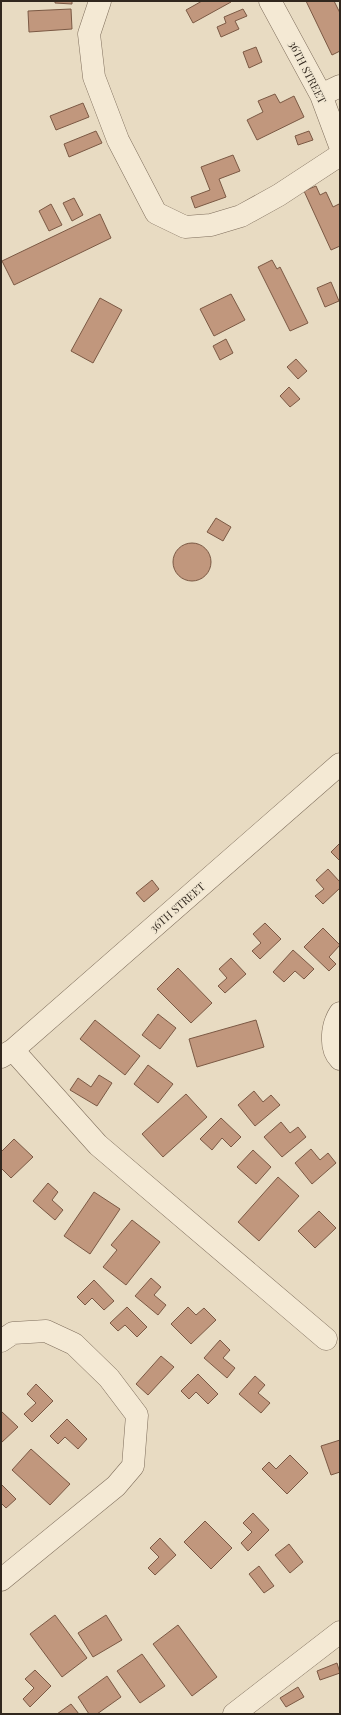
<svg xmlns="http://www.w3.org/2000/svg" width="341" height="1715" font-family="'Playfair Display',serif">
  <rect width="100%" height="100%" fill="#e8dbc2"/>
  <path fill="#c1977d" stroke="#7b5944" d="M55 1H72V4L55 3Z
    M202 1H231V2L193 23 186 10Z
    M306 1H334L340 13V51L332 55Z
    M71 9 72 29 29 32 28 11Z
    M243 9 247 16 235 21 239 29 221 37 217 27 226 23 224 17Z
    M256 47 262 62 249 68 243 52Z
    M275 94 280 103 294 96 304 117 257 140 247 120 263 112 258 101Z
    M83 103 89 117 56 130 50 116Z
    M96 131 102 143 69 157 64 144Z
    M309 131 313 140 298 145 295 136Z
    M233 155 240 171 219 179 226 197 195 208 191 197 210 190 201 167Z
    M316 186 320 195 326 192 333 207 339 204 340 207V246L331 250 304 191Z
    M74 198 83 215 72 221 63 203Z
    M51 204 62 225 49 231 39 211Z
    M100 214 111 238 14 285 2 261Z
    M272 260 277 269 280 267 308 323 290 331 258 267Z
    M331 282 339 301 325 307 317 288Z
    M231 294 245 320 214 336 200 309Z
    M100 298 122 310 93 363 71 351Z
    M226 339 233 353 220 360 213 346Z
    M296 359 307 371 298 379 287 367Z
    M289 387 300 399 290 407 280 396Z
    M216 518 231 527 223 541 207 532Z
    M173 562a19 19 0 1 1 38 0a19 19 0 1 1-38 0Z
    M340 843V861L331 852Z
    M328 869 340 882V888L323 904 315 896 324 889 316 880Z
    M152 880 159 889 144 902 136 893Z
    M265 923 281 939 260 959 252 951 261 943 253 934Z
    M323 928 340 945 329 957 336 964 329 971 304 947Z
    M293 950 314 969 304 979 295 971 284 982 273 972Z
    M231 958 246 974 225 993 218 986 227 978 219 969Z
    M178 968 212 1003 191 1023 157 989Z
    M158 1014 176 1028 160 1049 142 1035Z
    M95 1020 140 1056 125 1075 80 1039Z
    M256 1020 264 1047 197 1067 189 1039Z
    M148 1065 173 1084 158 1103 134 1084Z
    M99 1075 112 1083 97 1106 70 1090 78 1078 91 1087Z
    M254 1091 263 1102 271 1095 280 1105 255 1126 238 1105Z
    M186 1094 207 1117 163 1157 142 1134Z
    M221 1118 241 1137 231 1147 222 1138 212 1150 200 1139Z
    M281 1122 290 1133 298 1127 306 1137 282 1157 264 1137Z
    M14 1139 33 1157 11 1178 1 1168V1152Z
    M311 1149 320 1160 328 1153 336 1163 312 1184 295 1163Z
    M253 1150 271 1167 256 1184 237 1167Z
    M278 1177 299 1196 259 1241 238 1222Z
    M48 1183 58 1192 52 1200 63 1210 55 1220 33 1201Z
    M94 1192 120 1209 90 1254 64 1236Z
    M319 1211 336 1228 315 1248 298 1231Z
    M132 1220 160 1242 126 1285 103 1267 117 1250 111 1245Z
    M151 1278 161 1287 154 1295 166 1305 158 1315 135 1296Z
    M94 1280 114 1301 104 1310 92 1298 85 1305 77 1297Z
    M127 1307 147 1327 137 1337 125 1325 118 1331 110 1323Z
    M188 1307 196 1315 204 1308 216 1320 191 1344 171 1324Z
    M220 1340 230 1350 223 1358 235 1368 227 1378 204 1358Z
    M161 1356 174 1367 148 1395 136 1384Z
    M198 1374 218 1394 208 1404 196 1392 189 1399 181 1391Z
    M255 1376 265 1385 258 1393 270 1403 261 1413 239 1394Z
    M36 1384 53 1401 32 1422 24 1414 36 1403 27 1394Z
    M1 1411 18 1427 1 1443Z
    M67 1419 87 1439 78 1449 65 1437 58 1444 50 1436Z
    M340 1440V1472L331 1475 321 1446Z
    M31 1449 70 1484 50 1505 12 1470Z
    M290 1455 308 1473 287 1494 262 1469 269 1462 276 1469Z
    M1 1484 16 1499 6 1508 1 1503Z
    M253 1513 269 1530 248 1551 241 1543 252 1532 243 1523Z
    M205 1521 232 1548 211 1569 184 1542Z
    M160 1538 176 1555 155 1575 148 1568 159 1557 150 1548Z
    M289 1544 303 1562 290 1573 275 1555Z
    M259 1566 274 1586 264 1593 249 1574Z
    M55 1615 87 1658 62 1677 30 1634Z
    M106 1615 122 1640 93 1657 78 1633Z
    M178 1625 217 1677 192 1696 153 1644Z
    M142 1654 165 1686 140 1703 117 1671Z
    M337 1663 340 1673 320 1680 317 1671Z
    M35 1670 51 1686 30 1707 23 1699 34 1688 25 1679Z
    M107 1676 121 1697 97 1714H89L78 1697Z
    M298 1687 304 1697 286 1707 280 1698Z
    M71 1704 79 1714H57Z"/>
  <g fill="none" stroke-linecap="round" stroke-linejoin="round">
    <g stroke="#7f6e5c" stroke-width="23">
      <path id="minor" d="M100 1 89 34 94 77 118 140 156 213 185 227 211 225 241 216 279 195 340 155
        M270 1 321 95 340 146
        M321 95 340 86
        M340 1013C332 1025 329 1048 340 1059
        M13 1050 98 1145 326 1339
        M1 1057 13 1050 340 764
        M1 1341 13 1333 46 1331 74 1344 109 1378 137 1415 133 1466 116 1486 1 1580
        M234 1714 340 1632"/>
    </g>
    <use href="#minor" stroke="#f4e9d4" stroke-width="22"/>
  </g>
  <g text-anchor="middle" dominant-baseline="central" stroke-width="3" stroke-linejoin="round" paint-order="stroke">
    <g font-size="11" fill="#31271e" stroke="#f0e6d1">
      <text transform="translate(308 72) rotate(63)">36TH STREET</text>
      <text transform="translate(177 907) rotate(-41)">36TH STREET</text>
    </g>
  </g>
  <rect width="341" height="1715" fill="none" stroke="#31271e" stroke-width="4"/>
</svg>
